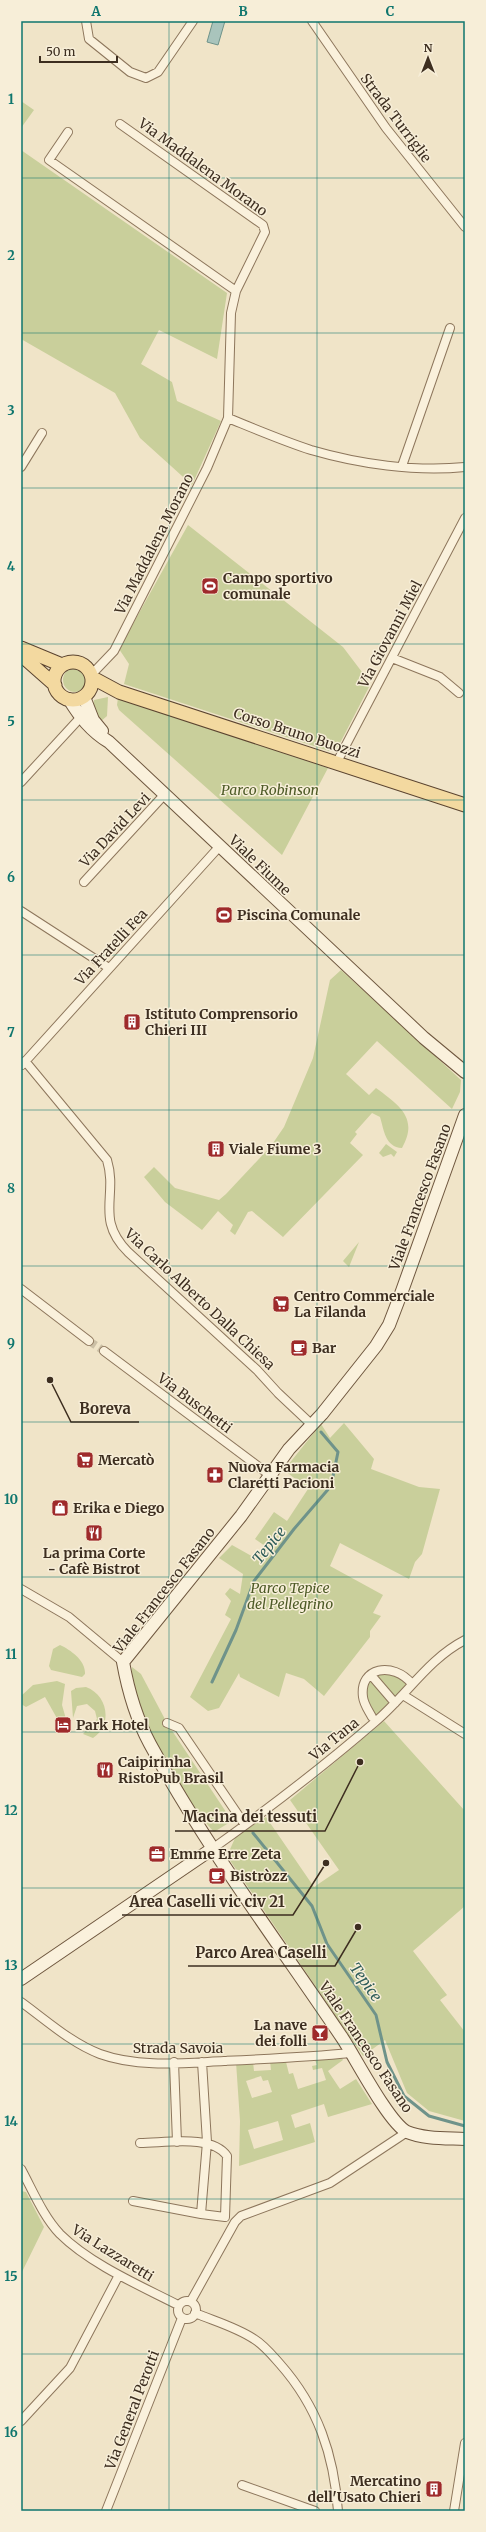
<svg xmlns="http://www.w3.org/2000/svg" width="486" height="2532" font-family="Merriweather,serif">
  <rect width="100%" height="100%" fill="#f0e4c8"/>
  <path fill="#c9cf9b" fill-rule="evenodd" d="M21 101 34 110 21 128Z
    M21 150 227 293 217 359 159 330 141 364 172 382 177 401 221 421 192 485 140 438 115 393 21 339Z
    M188 525 343 647 368 680 369 687 338 747 329 751 124 684 129 664 119 649Z
    M63 680a12 12 0 1 1 24 0a12 12 0 1 1-24 0Z
    M108 697 107 716 100 722 93 709 94 700Z
    M118 698 328 768 282 855 119 710 117 705Z
    M341 970 461 1080 460 1092 452 1109 377 1041 346 1074 369 1095 376 1088C399 1105 419 1118 402 1148 385 1147 384 1130 380 1117L372 1113 355 1132 357 1134 350 1143 363 1155 283 1237 252 1211 248 1212 235 1235 230 1231 233 1225 218 1211 202 1230 165 1202 144 1177 154 1167 175 1188 219 1200 226 1194 271 1146 284 1127 313 1058 330 980Z
    M386 1144 397 1152 394 1157 391 1154 383 1157 379 1153Z
    M359 1242 349 1267 343 1261Z
    M344 1423 374 1459 371 1469 419 1487 440 1489 422 1554 415 1562 409 1579 340 1543 330 1566 383 1595 373 1613 381 1616 370 1631V1637L324 1696 304 1679 286 1673 279 1697 240 1677 239 1673 219 1708 208 1711 190 1697 231 1619 225 1615 231 1601 225 1594 230 1588 240 1594 243 1574 219 1558 232 1545 257 1559 265 1546 255 1539 274 1512 287 1521 308 1489 284 1470 321 1424 330 1438Z
    M60 1645C71 1650 86 1661 85 1674L82 1677 51 1670 49 1666 53 1649Z
    M132 1667 141 1674 167 1723 232 1821 214 1832C185 1801 128 1708 132 1667Z
    M388 1668 412 1684 377 1721C368 1714 362 1693 365 1683Z
    M57 1681 65 1684 62 1705 66 1719 63 1729 45 1697 26 1707 21 1704V1696L33 1685Z
    M86 1687C108 1695 113 1725 93 1738L83 1734 97 1719 95 1711 87 1704 77 1706 73 1718 71 1691 76 1688Z
    M384 1721 465 1811V1906L413 1951 447 1995 440 2000 465 2032V2121L429 2111 407 2093 385 2040 363 2056 227 1856 236 1836 266 1817 314 1887 339 1870 290 1800Z
    M342 2058 343 2060 328 2071 340 2089 356 2079 372 2104 328 2117 324 2104 291 2115 295 2128 310 2123 315 2142 239 2166 240 2121 236 2062H253L254 2071 271 2070 270 2061 286 2062 289 2074 293 2073 298 2089 326 2080 322 2068 313 2070 312 2066 317 2065 315 2060ZM261 2076 263 2081 268 2080 272 2092 252 2098 246 2081ZM278 2121 283 2140 254 2149 248 2130Z
    M21 2191 26 2192 44 2227 21 2274Z"/>
  <path fill="#a9c4bc" stroke="#6f938a" d="M213 21H225L218 45 207 42Z"/>
  <g fill="none" stroke-linecap="round" stroke-linejoin="round">
    <path stroke="#6f938a" stroke-width="3" d="M212 1682 236 1630 254 1581 294 1529 331 1486 338 1452 321 1432
      M253 1833 312 1906 327 1944 376 2015 387 2062 404 2096 429 2116 465 2126"/>
    <path stroke="#ccc0a6" stroke-width="8" stroke-dasharray="8 4" stroke-linecap="butt" d="M89 1341 104 1351"/>
    <g stroke="#8d765c" stroke-width="10">
      <path id="street" d="M86 21 89 39 130 72 146 78 158 72 193 21
        M312 21 386 128 465 227
        M68 132 49 160 236 291
        M228 418C255 429 283 441 311 450 359 464 415 472 465 467
        M402 466 450 328
        M21 467 42 433
        M392 658 440 677 459 693
        M92 674 114 651 207 468 228 418 231 313 236 291 265 232 263 225 120 124
        M337 762 465 518
        M21 782 80 718
        M84 882 164 795
        M21 911 109 968
        M25 1061 107 1160C118 1196 95 1219 128 1252L257 1370 278 1393 311 1424
        M22 1065 219 847
        M21 1289 89 1341
        M104 1351 271 1476
        M21 1589 69 1617 123 1662
        M371 1675 395 1703
        M403 1695 465 1734
        M372 1717C369 1711 364 1705 363 1697 359 1667 393 1661 412 1684
        M167 1723 179 1728 245 1825
        M212 1849C268 1809 323 1767 375 1722 407 1695 428 1659 465 1640
        M21 2002C46 2020 71 2043 100 2054 139 2068 183 2063 224 2061 266 2059 309 2057 351 2053
        M174 2062 177 2142
        M140 2143C165 2143 212 2134 227 2156L225 2217 201 2214 207 2142 202 2062
        M21 2169C33 2191 43 2216 60 2234 90 2264 141 2286 178 2305
        M133 2201 201 2214
        M178 2310a9 9 0 1 1 18 0a9 9 0 1 1-18 0Z
        M191 2301 235 2222 241 2216 330 2183 407 2132
        M195 2313C214 2321 236 2327 254 2339 264 2345 272 2355 280 2364 318 2407 334 2455 338 2511
        M21 2421 70 2368 119 2275
        M242 2485 315 2511
        M106 2511 182 2318
        M454 2511 465 2443"/>
    </g>
    <g stroke="#6f573f" stroke-width="14">
      <path id="secondary" d="M84 697 93 720 102 731
        M69 699C80 717 91 731 109 742L424 1038 465 1072
        M465 1115 402 1291 389 1325 376 1346 322 1414 289 1449 241 1516 123 1662C128 1690 136 1718 150 1744 206 1847 277 1941 343 2039 356 2059 389 2123 407 2132 424 2139 447 2138 465 2139
        M21 1979 212 1849"/>
    </g>
    <g stroke="#5b4430" stroke-width="15">
      <path id="primary" d="M21 648 62 665
        M21 655 55 685
        M54 681a19 19 0 1 1 38 0a19 19 0 1 1-38 0Z
        M93 678 119 692 465 805"/>
    </g>
    <use href="#street" stroke="#faf1dc" stroke-width="8"/>
    <use href="#secondary" stroke="#faf1dc" stroke-width="12"/>
    <use href="#primary" stroke="#f3d9a0" stroke-width="13"/>
  </g>
  <path fill="none" stroke="#0f766e" stroke-width="1" stroke-opacity="0.55" d="M169 21V2511M317 21V2511M21 178H465M21 333H465M21 488H465M21 644H465M21 800H465M21 955H465M21 1110H465M21 1266H465M21 1422H465M21 1577H465M21 1732H465M21 1888H465M21 2044H465M21 2199H465M21 2354H465"/>
  <defs>
    <g id="stadium-square" transform="scale(0.9)"><rect x="-9" y="-9" width="18" height="18" rx="4" fill="#9e2a2b" stroke="#f7eed8"/><path d="M0-5a6.5 5 0 1 0 0 10a6.5 5 0 1 0 0-10ZM-3.5-1.8h7v3.6h-7Z" fill="#fff"/></g>
    <g id="building-square" transform="scale(0.9)"><rect x="-9" y="-9" width="18" height="18" rx="4" fill="#9e2a2b" stroke="#f7eed8"/><path d="M-4-6H4V6H1V3H-1V6H-4ZM-2.5-4.3h1.7v1.8h-1.7ZM.8-4.3h1.7v1.8H.8ZM-2.5-1h1.7V.8h-1.7ZM.8-1h1.7V.8H.8Z" fill="#fff"/></g>
    <g id="supermarket-square" transform="scale(0.9)"><rect x="-9" y="-9" width="18" height="18" rx="4" fill="#9e2a2b" stroke="#f7eed8"/><path d="M-6-5.5h2.5l.6 2H6L4.5 2H-2.5L-4.4-4H-6ZM-1.5 3.2a1.3 1.3 0 1 0 .1 0ZM3 3.2a1.3 1.3 0 1 0 .1 0Z" fill="#fff"/></g>
    <g id="cafe-square" transform="scale(0.9)"><rect x="-9" y="-9" width="18" height="18" rx="4" fill="#9e2a2b" stroke="#f7eed8"/><path d="M-5.5-4.5H6V0H3Q3 3.5 0 3.5H-2.5Q-5.5 3.5-5.5 0ZM3-3.2v2h1.7v-2ZM-6 4.5H4V6H-6Z" fill="#fff"/></g>
    <g id="pharmacy-square" transform="scale(0.9)"><rect x="-9" y="-9" width="18" height="18" rx="4" fill="#9e2a2b" stroke="#f7eed8"/><path d="M-2-6h4v4h4v4h-4v4h-4v-4h-4v-4h4Z" fill="#fff"/></g>
    <g id="shop-square" transform="scale(0.9)"><rect x="-9" y="-9" width="18" height="18" rx="4" fill="#9e2a2b" stroke="#f7eed8"/><path d="M-5-2.5h2.3a2.7 3.5 0 0 1 5.4 0H5L5.5 6h-11ZM-1.5-2.5h3a1.5 2.3 0 0 0-3 0Z" fill="#fff"/></g>
    <g id="restaurant-square" transform="scale(0.9)"><rect x="-9" y="-9" width="18" height="18" rx="4" fill="#9e2a2b" stroke="#f7eed8"/><path d="M-5-6h1v4h1v-4h1v4h1v-4h1v5L-1.5 .5V6h-2V.5L-5-1ZM5-6V6H3V1.5H1.5Q1.5-4 5-6Z" fill="#fff"/></g>
    <g id="hotel-square" transform="scale(0.9)"><rect x="-9" y="-9" width="18" height="18" rx="4" fill="#9e2a2b" stroke="#f7eed8"/><path d="M-6-4.5h1.5V1H6V5H4.5V3h-9V5H-6ZM-4 0a1.8 1.8 0 1 1 3.6 0ZM.5 0V-2.5h3Q6-2.5 6 0Z" fill="#fff"/></g>
    <g id="office-square" transform="scale(0.9)"><rect x="-9" y="-9" width="18" height="18" rx="4" fill="#9e2a2b" stroke="#f7eed8"/><path d="M-6-3h4V-5.5h4V-3h4V5H-6ZM-1-4.5V-3h2v-1.5ZM-6 0V1H6V0Z" fill="#fff"/></g>
    <g id="bar-square" transform="scale(0.9)"><rect x="-9" y="-9" width="18" height="18" rx="4" fill="#9e2a2b" stroke="#f7eed8"/><path d="M-6-5H6L.8 .8V4.5H3.5V6h-7V4.5H-.8V.8Z" fill="#fff"/></g>
  </defs>
  <g fill-rule="evenodd">
    <use href="#stadium-square" x="210" y="586"/>
    <use href="#stadium-square" x="224" y="915"/>
    <use href="#building-square" x="132" y="1022"/>
    <use href="#building-square" x="216" y="1149"/>
    <use href="#supermarket-square" x="281" y="1304"/>
    <use href="#cafe-square" x="299" y="1348"/>
    <use href="#supermarket-square" x="85" y="1460"/>
    <use href="#pharmacy-square" x="215" y="1475"/>
    <use href="#shop-square" x="60" y="1508"/>
    <use href="#restaurant-square" x="94" y="1533"/>
    <use href="#hotel-square" x="63" y="1725"/>
    <use href="#restaurant-square" x="105" y="1770"/>
    <use href="#office-square" x="157" y="1854"/>
    <use href="#cafe-square" x="217" y="1876"/>
    <use href="#bar-square" x="320" y="2033"/>
    <use href="#building-square" x="434" y="2489"/>
  </g>
  <g text-anchor="middle" dominant-baseline="central" stroke-width="3" stroke-linejoin="round" paint-order="stroke">
    <g font-size="14" fill="#3d2e20" stroke="#f7eed8">
      <text transform="translate(396 118) rotate(53)">Strada Turriglie</text>
      <text transform="translate(203 167) rotate(36)">Via Maddalena Morano</text>
      <text transform="translate(154 544) rotate(-63)">Via Maddalena Morano</text>
      <text transform="translate(390 634) rotate(-62)">Via Giovanni Miel</text>
      <text transform="translate(297 733) rotate(18)">Corso Bruno Buozzi</text>
      <text transform="translate(115 830) rotate(-47)">Via David Levi</text>
      <text transform="translate(260 865) rotate(44)">Viale Fiume</text>
      <text transform="translate(111 947) rotate(-47)">Via Fratelli Fea</text>
      <text transform="translate(420 1197) rotate(-70)">Viale Francesco Fasano</text>
      <text transform="translate(200 1299) rotate(43)">Via Carlo Alberto Dalla Chiesa</text>
      <text transform="translate(195 1403) rotate(37)">Via Buschetti</text>
      <text transform="translate(164 1590) rotate(-52)">Viale Francesco Fasano</text>
      <text transform="translate(334 1739) rotate(-39)">Via Tana</text>
      <text transform="translate(366 2047) rotate(56)">Viale Francesco Fasano</text>
      <text x="178" y="2048">Strada Savoia</text>
      <text transform="translate(113 2253) rotate(32)">Via Lazzaretti</text>
      <text transform="translate(132 2410) rotate(-69)">Via General Perotti</text>
    </g>
    <g font-size="14" font-weight="bold" fill="#3d2e20" stroke="#f7eed8" text-anchor="start">
      <text x="223" y="578">Campo sportivo<tspan x="223" dy="16">comunale</tspan></text>
      <text x="237" y="915">Piscina Comunale</text>
      <text x="145" y="1014">Istituto Comprensorio<tspan x="145" dy="16">Chieri III</tspan></text>
      <text x="229" y="1149">Viale Fiume 3</text>
      <text x="294" y="1296">Centro Commerciale<tspan x="294" dy="16">La Filanda</tspan></text>
      <text x="312" y="1348">Bar</text>
      <text x="98" y="1460">Mercatò</text>
      <text x="228" y="1467">Nuova Farmacia<tspan x="228" dy="16">Claretti Pacioni</tspan></text>
      <text x="73" y="1508">Erika e Diego</text>
      <text x="94" y="1553" text-anchor="middle">La prima Corte<tspan x="94" dy="16">- Cafè Bistrot</tspan></text>
      <text x="76" y="1725">Park Hotel</text>
      <text x="118" y="1762">Caipirinha<tspan x="118" dy="16">RistoPub Brasil</tspan></text>
      <text x="170" y="1854">Emme Erre Zeta</text>
      <text x="230" y="1876">Bistròzz</text>
      <text x="307" y="2025" text-anchor="end">La nave<tspan x="307" dy="16">dei folli</tspan></text>
      <text x="421" y="2481" text-anchor="end">Mercatino<tspan x="421" dy="16">dell'Usato Chieri</tspan></text>
    </g>
    <g font-size="14" font-style="italic" fill="#4d5a26" stroke="#f7eed8">
      <text x="270" y="790">Parco Robinson</text>
      <text x="290" y="1588">Parco Tepice<tspan x="290" dy="16">del Pellegrino</tspan></text>
    </g>
    <g font-size="15" font-style="italic" fill="#2f5d5a" stroke="#f7eed8">
      <text transform="translate(269 1545) rotate(-51)">Tepice</text>
      <text transform="translate(366 1982) rotate(55)">Tepice</text>
    </g>
  </g>
  <path fill="none" stroke="#3d2e20" stroke-width="1.5" d="M50 1380L71 1422H139M360 1762L325 1831H175M326 1863L293 1915H122M358 1927L335 1966H188"/>
  <g fill="#3d2e20" stroke="#f7eed8" stroke-width="1.5">
    <circle cx="50" cy="1380" r="4"/>
    <circle cx="360" cy="1762" r="4"/>
    <circle cx="326" cy="1863" r="4"/>
    <circle cx="358" cy="1927" r="4"/>
  </g>
  <g font-size="15" text-anchor="middle" font-weight="bold" fill="#3d2e20" stroke="#f7eed8" stroke-width="3" stroke-linejoin="round" paint-order="stroke">
    <text x="105" y="1414">Boreva</text>
    <text x="250" y="1822">Macina dei tessuti</text>
    <text x="207" y="1907">Area Caselli vic civ 21</text>
    <text x="261" y="1958">Parco Area Caselli</text>
  </g>
  <rect width="486" height="2532" fill="none" stroke="#f7eed8" stroke-width="44"/>
  <g transform="translate(428 58)" stroke="#f7eed8" stroke-width="3" paint-order="stroke">
  <path d="M0-3L7 15L0 10L-7 15Z" fill="#3d2e20"/>
  <text y="-6" font-size="11" font-weight="bold" text-anchor="middle" fill="#3d2e20">N</text>
  </g>
  <path d="M40 56v6h77v-6" fill="none" stroke="#3d2e20" stroke-width="2"/>
  <text x="46" y="56" font-size="12" fill="#3d2e20" stroke="#f7eed8" stroke-width="3" paint-order="stroke">50 m</text>
  <rect x="22" y="22" width="442" height="2488" fill="none" stroke="#0f766e" stroke-width="1.5"/>
  <g font-size="13" text-anchor="middle" font-weight="bold" fill="#0f766e">
    <text x="96" y="16">A</text>
    <text x="243" y="16">B</text>
    <text x="390" y="16">C</text>
    <text x="11" y="104">1</text>
    <text x="11" y="260">2</text>
    <text x="11" y="415">3</text>
    <text x="11" y="571">4</text>
    <text x="11" y="726">5</text>
    <text x="11" y="882">6</text>
    <text x="11" y="1037">7</text>
    <text x="11" y="1193">8</text>
    <text x="11" y="1348">9</text>
    <text x="11" y="1504">10</text>
    <text x="11" y="1659">11</text>
    <text x="11" y="1815">12</text>
    <text x="11" y="1970">13</text>
    <text x="11" y="2126">14</text>
    <text x="11" y="2281">15</text>
    <text x="11" y="2437">16</text>
  </g>
</svg>
